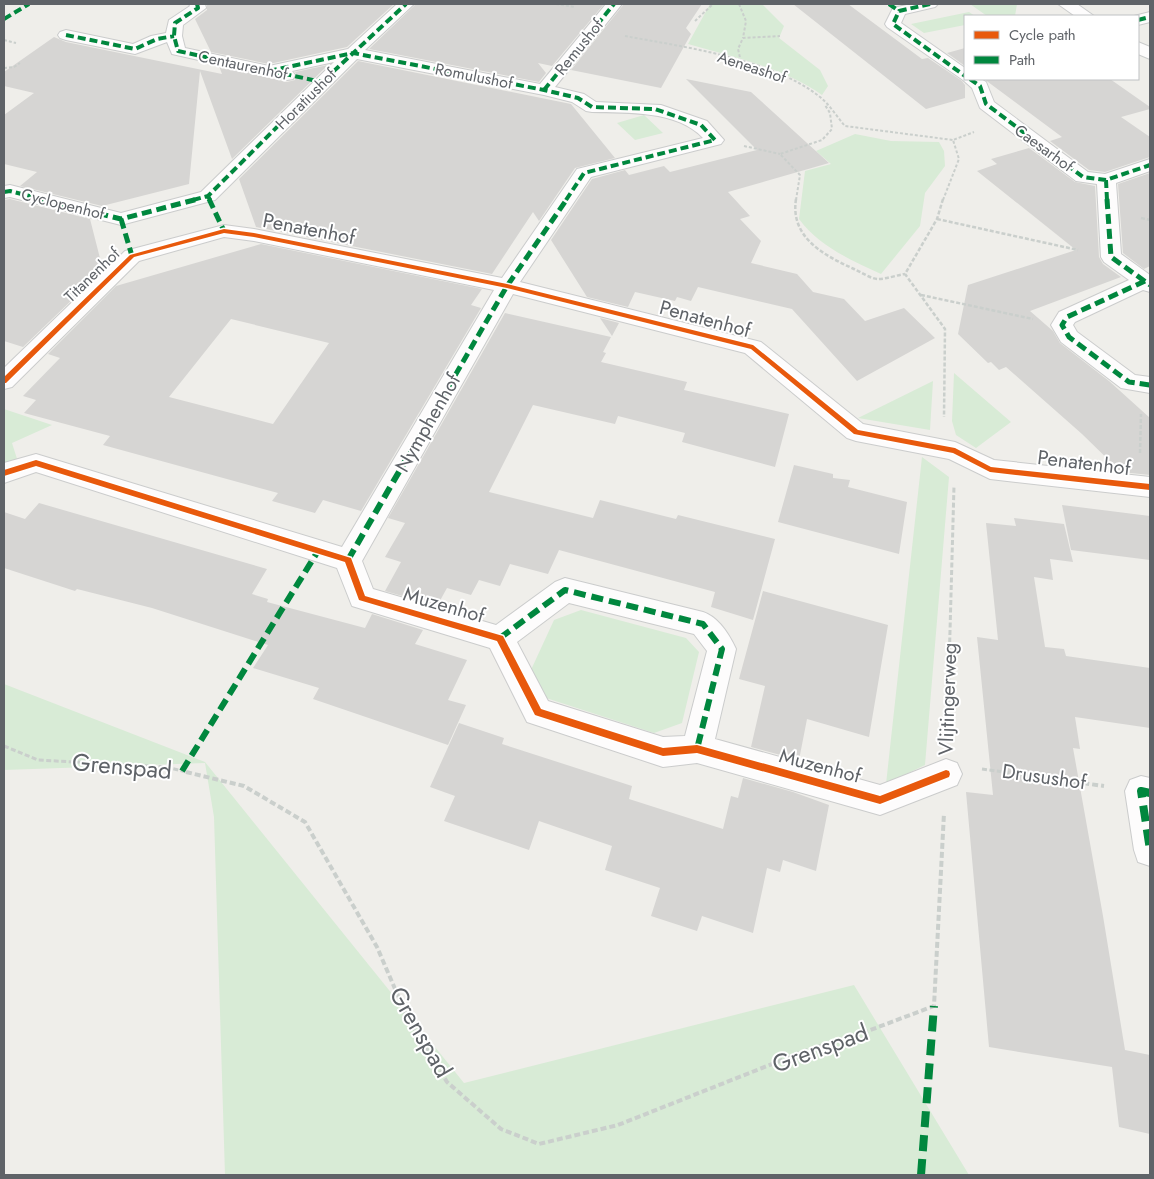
<svg xmlns="http://www.w3.org/2000/svg" width="1154" height="1179" font-family="Jost,sans-serif">
  <rect width="100%" height="100%" fill="#efeeea"/>
  <path fill="#d8ebd6" d="M710 4H762L784 26 779 38 820 70 828 86 822 95C783 67 733 57 688 44Z
    M970 4H1017L1015 16H987Z
    M969 12 975 16H965V25L924 33 911 24Z
    M644 115 663 133 635 140 617 123Z
    M855 134 891 141 939 142 944 151 945 166 925 193 920 226 881 274C851 260 820 247 799 219L805 171 831 164 816 151Z
    M954 373 1011 422 976 448 956 435 952 421Z
    M933 381 930 430 858 418Z
    M4 409 52 425 12 443 18 462 4 467Z
    M922 457 949 477 925 765 886 784Z
    M581 610 686 638 699 652 682 723 654 733 546 698 530 672 554 620Z
    M4 684 205 762 464 1083 854 985 969 1175H225L214 817 205 763 4 770Z"/>
  <path fill="#d6d5d3" fill-rule="evenodd" d="M207 4H394L347 47 269 64 211 52 195 19 207 10Z
    M416 4H604L552 66 538 63 546 73 539 82 369 49Z
    M624 4H702L686 28 691 34 661 88 571 70Z
    M793 4H848L922 59 928 58 962 81 965 85V98L926 109Z
    M54 37 66 42 222 74 219 66 287 82 295 80 297 76 295 72 328 65 232 159 200 71 189 184 102 206 20 186 37 172 4 164V115L34 93 4 86V72Z
    M965 48V66L947 53Z
    M358 61 571 104 615 158 575 168 539 221 533 212 492 274 256 227 239 179Z
    M686 79 751 92 829 163 728 192 750 216 740 219 761 241 751 263 797 274 813 292 844 299 865 321 904 308 935 338 857 381 792 309 698 287 691 301 677 297 675 301 635 292 628 307 587 297 551 240 592 179 625 170 629 175 664 166 670 172 757 150Z
    M984 79H1110L1150 107V109L1121 117 1150 137V157L1105 172 1089 170 1050 141 1062 137Z
    M1029 148 1075 182 1095 186 1099 257 1103 264 1121 277 1030 311 1053 331 1060 343 1109 381 1150 418V475L1121 472 1082 434 1006 367 999 370 991 362 988 363 958 334 968 285 1076 250 977 171 997 164 991 159Z
    M1150 173V266L1144 269 1123 253 1118 184Z
    M10 199 90 219 103 270 23 347 4 341V200Z
    M261 244 482 289 471 305 481 308 361 511 323 500 315 513 272 501 278 493 103 445 110 436 24 413 36 400 23 396 60 358 48 354 116 286ZM231 319 329 343 273 424 169 397Z
    M505 313 611 337 603 352 606 353 601 362 687 382 684 390 789 414 775 467 682 442 685 433 618 416 615 424 533 405 489 492 593 518 600 500 676 519 678 515 775 539 753 620 711 607 715 592 559 550 548 574 510 564 500 586 479 580 471 595 447 588 437 606 385 591 401 562 385 557 405 523 388 518Z
    M600 318 619 323 612 336Z
    M794 465 833 474V478L850 480 848 487 907 502 899 554 778 522Z
    M39 503 267 569 252 594 268 599 267 602 365 628 372 614 423 630 415 644 467 660 448 700 466 705 448 745 313 699 319 688 253 668 268 645 152 608 77 589 75 591 4 568V512L25 519Z
    M1062 505 1150 516V560L1071 550Z
    M1014 518 1064 524 1073 562 1050 559 1053 580 1034 577 1045 647 1064 649 1066 656 1150 668V728L1075 717 1080 749 1073 748 1103 916 1125 1050 1150 1055V1134L1119 1127 1112 1067 989 1047 966 792 993 795 977 637 998 640 986 523 1016 526Z
    M763 591 888 625 869 737 807 719 799 760 751 747 765 686 739 679Z
    M459 723 504 738 502 744 632 786 629 799 723 829 731 796 738 798 743 778 793 792 829 805 816 871 783 860 780 872 767 868 753 933 702 916 697 931 651 916 660 888 605 870 612 846 539 821 529 850 444 821 455 796 430 787Z"/>
  <g fill="none" stroke-linecap="round" stroke-linejoin="round">
    <g stroke="#cbcccc" stroke-width="2">
      <path id="minor" d="M189 4H205L206 8 183 25 182 36 185 48 269 66 348 49 397 4H414L365 50 540 84 606 4H622L555 87 584 94 596 102 661 105 707 121 724 140 721 144 591 177 520 282 761 342 863 424 955 442 994 460 1150 477V497L990 479 949 459 856 441 847 438 745 353 513 294 362 561 373 589 496 625 555 582 565 578 703 612C718 617 729 634 736 649L715 739 880 785 946 759 957 763 962 774 957 785 880 815 697 763 663 767 527 722 490 648 352 606 337 568 36 472 4 483V463L36 454 342 547 494 290 254 241 224 237 139 261 12 387 4 389V368L125 251 224 225 254 229 502 278 577 169 703 138C677 110 627 113 592 112L586 111 572 102 544 95 357 59 215 200 121 225 10 197 4 198V186L10 185 121 213 201 192 334 62 292 71 295 75 293 79 287 80 172 54 167 42 135 54 66 40 60 38 58 35 60 32 66 30 133 44 151 36 166 33 169 20 190 6ZM569 603 694 634 707 651 685 736 663 737 548 701 517 642Z
        M911 4H938L935 7 905 14 901 23 965 68V79H981L986 82 994 102 1088 172 1105 174 1150 159V171L1116 183 1121 254 1150 275V292L1143 290 1075 322 1073 325 1077 332 1135 375 1150 377V393L1121 388 1061 342 1051 325 1059 312 1129 280 1104 262 1101 257 1097 184 1076 181 980 108 972 88 963 80 887 27 885 24 893 8Z
        M1058 4H1077L1094 16H1075Z
        M1150 12V22L1138 25V16H1134Z
        M1138 42 1150 47V59L1138 54Z
        M1141 776 1150 778V866L1138 862 1134 850 1125 791 1130 780Z"/>
    </g>
    <path stroke="#cacfcc" stroke-width="2" stroke-dasharray="3 2" stroke-linecap="butt" d="M556 4 575 7
      M739 4 746 21 743 38
      M695 21 713 4
      M625 36C684 47 773 59 820 97 830 105 837 117 845 126L953 140
      M4 40 16 43
      M741 62 738 49 743 38 780 36
      M4 68 14 67 20 63
      M744 146 780 154
      M796 200 800 175 780 154 822 140 832 129 830 113 825 105
      M943 200 959 159 953 140 974 132"/>
    <path stroke="#cacfcc" stroke-width="2.5" stroke-dasharray="4 2" stroke-linecap="butt" d="M796 199C790 237 823 255 854 269 861 272 871 279 878 279 887 279 897 275 905 274
      M943 199 937 219 905 274 945 329 944 417
      M1141 218 1150 220
      M937 219 1078 250
      M921 295 1033 319
      M1140 453 1141 414"/>
    <path stroke="#cacfcc" stroke-width="3" stroke-dasharray="5 2.5" stroke-linecap="butt" d="M947 740 954 486
      M4 746 38 760 166 767 191 773
      M982 769 1012 773"/>
    <path stroke="#cacfcc" stroke-width="4" stroke-dasharray="6 3" stroke-linecap="butt" d="M186 772 244 786 305 822 377 947 408 1019 447 1082 501 1129 539 1144 618 1125 805 1051 865 1032 934 1006 944 813
      M1003 772 1104 786"/>
    <use href="#minor" fill="#fdfcfc" fill-rule="evenodd"/>
    <path stroke="#00873e" stroke-width="4" stroke-dasharray="8 4" stroke-linecap="butt" d="M197 4 198 8 175 23 174 36 178 51 322 82
      M889 4 899 11
      M930 4 899 11 893 24 965 76
      M4 19 29 4
      M1138 20 1150 17
      M66 35 135 49 157 39 174 36
      M269 71 353 53 544 90 578 98 592 107 655 109 701 125 715 140
      M970 79 980 86 986 104 1083 177 1106 180 1150 165
      M544 90 614 4
      M1106 180 1107 200
      M4 192 10 191 45 200
      M208 196 210 200
      M193 200 208 196 322 82 406 4
      M566 200 584 173 715 140"/>
    <path stroke="#00873e" stroke-width="5" stroke-dasharray="10 5" stroke-linecap="butt" d="M40 199 121 219 198 199
      M209 199 224 231
      M1107 199 1111 257 1150 285
      M121 219 132 256
      M1145 281 1067 317 1062 325 1069 337 1129 382 1150 385
      M410 453 507 286 567 199"/>
    <path stroke="#00873e" stroke-width="6" stroke-dasharray="12 6" stroke-linecap="butt" d="M348 560 411 451
      M500 638 565 590 703 624 722 649 697 749
      M182 771 318 551"/>
    <path stroke="#00873e" stroke-width="8" stroke-dasharray="16 8" stroke-linecap="butt" d="M1150 793 1141 791 1150 850
      M921 1175 934 1006"/>
    <g stroke="#fff" stroke-width="3">
      <path id="cycleway" d="M224 229 254 233 507 284 753 345 858 430 955 448 991 467 1150 484V490L990 472 953 453 854 434 751 349 507 288 254 237 224 233 134 257 6 383H4V377L130 255Z
        M36 460 351 558 365 596 503 636 541 709 663 748 697 745 880 796 946 770 949 771 950 774 949 777 880 804 697 753 663 756 538 716 535 715 497 641 359 600 345 562 36 466 4 476V470Z"/>
    </g>
    <use href="#cycleway" fill="#e8590c" fill-rule="evenodd"/>
  </g>
  <g text-anchor="middle" dominant-baseline="central" stroke-width="4" stroke-linejoin="round" paint-order="stroke">
    <g font-size="16" fill="#5f6368" stroke="#fff">
      <text transform="translate(579 47) rotate(-51)">Remushof</text>
      <text transform="translate(243 65) rotate(12)">Centaurenhof</text>
      <text transform="translate(752 67) rotate(18)">Aeneashof</text>
      <text transform="translate(474 76) rotate(11)">Romulushof</text>
      <text transform="translate(306 99) rotate(-45)">Horatiushof</text>
      <text transform="translate(1044 148) rotate(36)">Caesarhof</text>
      <text transform="translate(63 204) rotate(14)">Cyclopenhof</text>
      <text transform="translate(92 275) rotate(-44)">Titanenhof</text>
    </g>
    <g font-size="20" fill="#5f6368" stroke="#fff">
      <text transform="translate(309 229) rotate(11)">Penatenhof</text>
      <text transform="translate(705 319) rotate(15)">Penatenhof</text>
      <text transform="translate(428 423) rotate(-60)">Nymphenhof</text>
      <text transform="translate(1084 463) rotate(7)">Penatenhof</text>
      <text transform="translate(444 605) rotate(16)">Muzenhof</text>
      <text transform="translate(948 699) rotate(-88)">Vlijtingerweg</text>
      <text transform="translate(820 766) rotate(15)">Muzenhof</text>
      <text transform="translate(1044 777) rotate(8)">Drusushof</text>
    </g>
    <g font-size="24" fill="#5f6368" stroke="#fff">
      <text transform="translate(122 766) rotate(5)">Grenspad</text>
      <text transform="translate(421 1032) rotate(60)">Grenspad</text>
      <text transform="translate(820 1048) rotate(-20)">Grenspad</text>
    </g>
  </g>
  <rect width="1154" height="1179" fill="none" stroke="#5f6368" stroke-width="10"/>
  <rect x="964" y="15" width="175" height="65" fill="#ffffff" stroke="#bfc1c3"/>
  <rect x="974" y="31" width="25" height="8" fill="#e8590c" stroke="#bfc1c3"/>
  <text x="1009" y="40" font-size="15" fill="#5f6368">Cycle path</text>
  <rect x="974" y="56" width="25" height="8" fill="#00873e" stroke="#bfc1c3"/>
  <text x="1009" y="65" font-size="15" fill="#5f6368">Path</text>
</svg>
